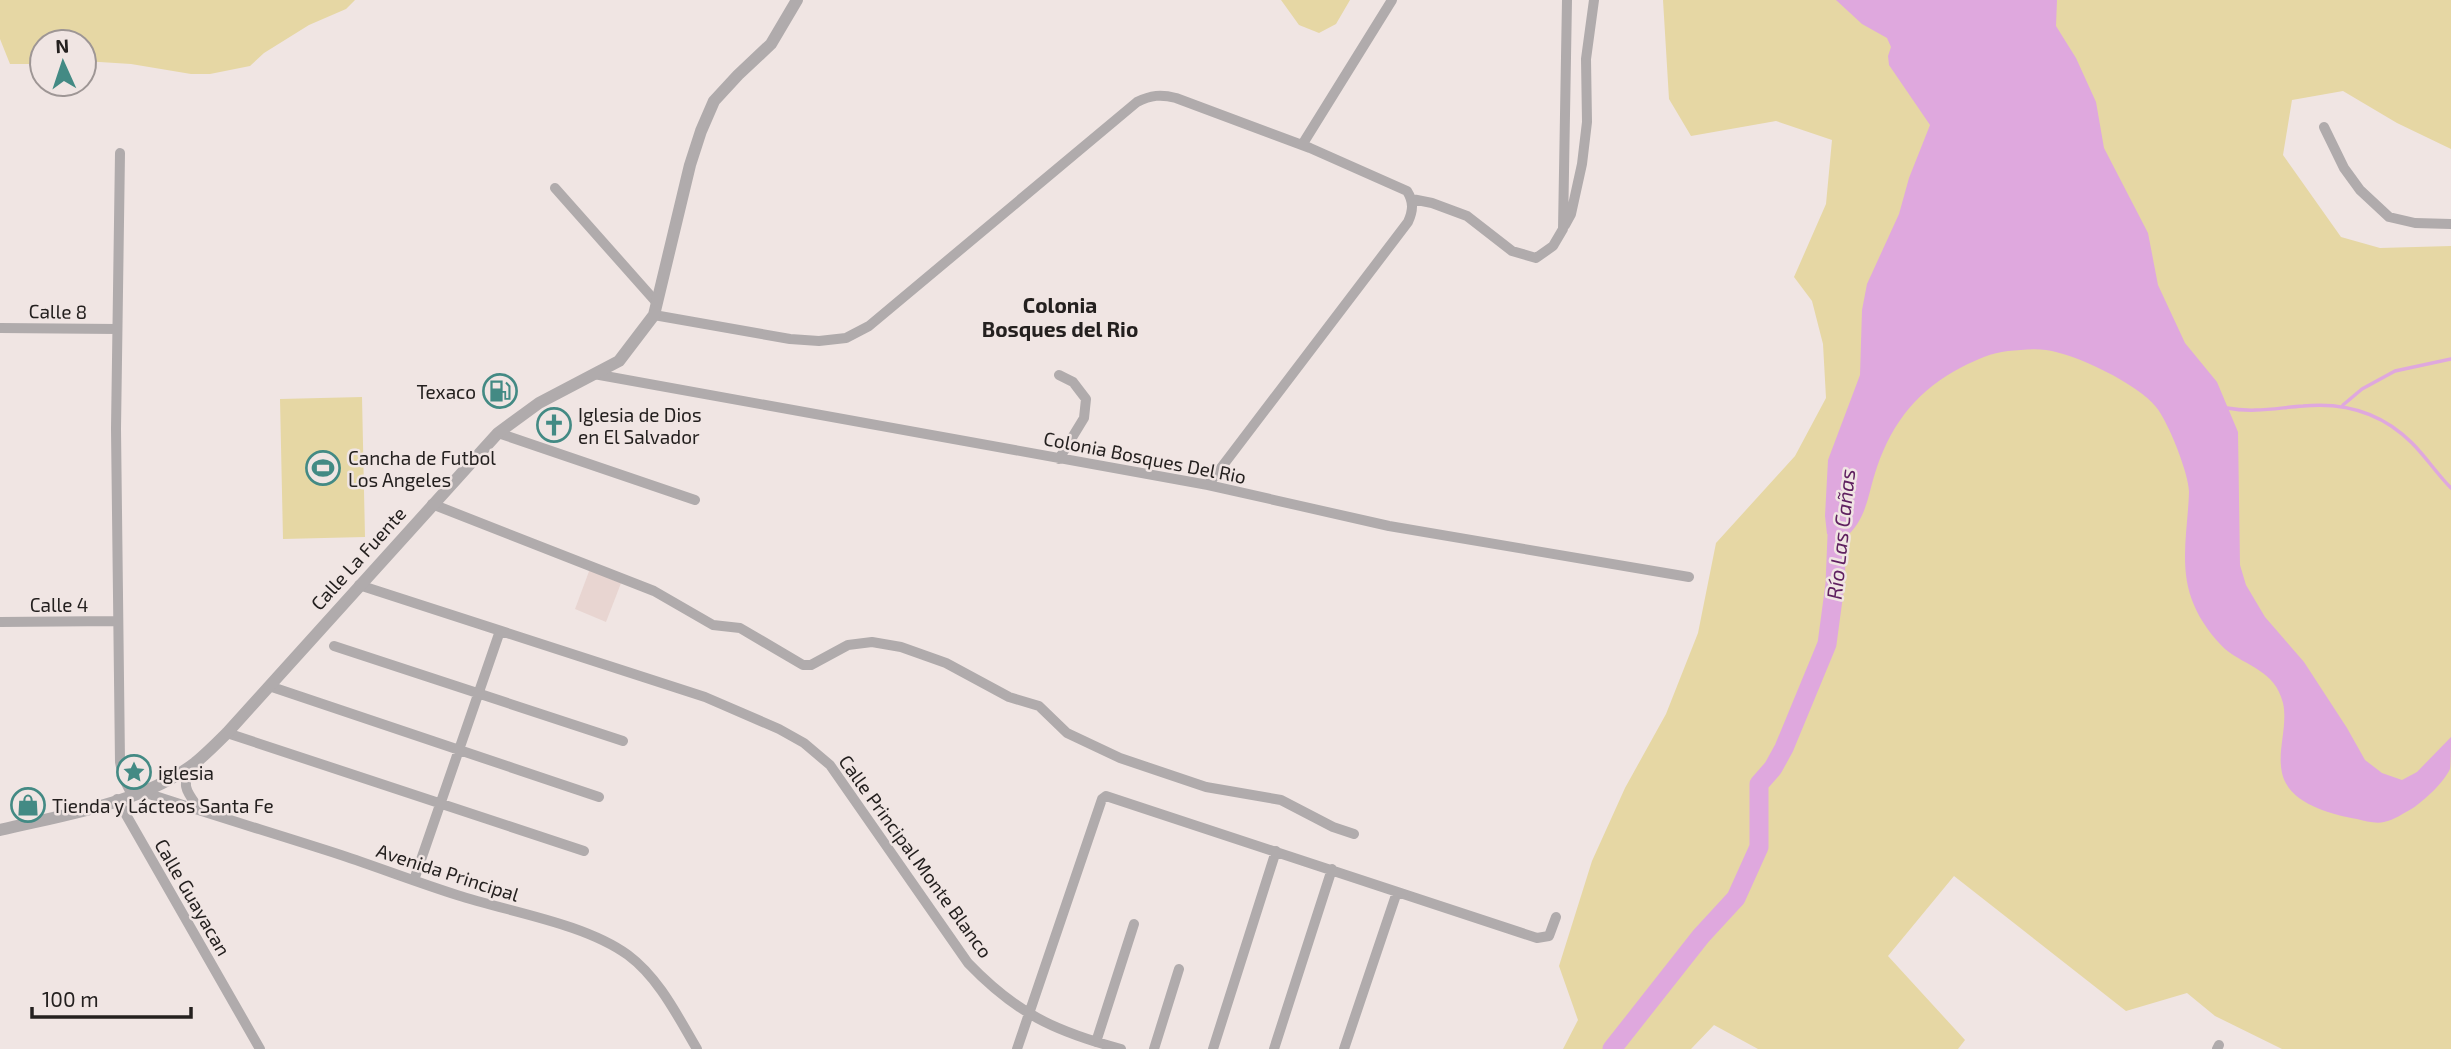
<svg xmlns="http://www.w3.org/2000/svg" width="2451" height="1049" font-family="'Exo 2',sans-serif">
  <rect width="100%" height="100%" fill="#f0e5e3"/>
  <path fill="#e8d5d1" d="M591 566 623 578 606 622 575 609Z"/>
  <path fill="#e6d7a4" d="M0 0H355L346 9 309 25 264 53 250 66 210 74H191L131 64 84 61V42H42V64H10L0 39Z
    M1281 0H1350L1336 24 1319 33 1299 25Z
    M1663 0H2451V149L2397 123 2343 91 2292 100 2283 155 2341 237 2380 248 2451 246V1049H2282L2215 1016 2187 993 2126 1011 1954 876 1888 956 1965 1040 1958 1049H1758L1714 1025 1691 1049H1563L1578 1020 1559 966 1592 861 1625 788 1666 714 1698 633 1716 543 1795 456 1826 398 1823 344 1812 301 1794 277 1826 204 1832 140 1776 121 1691 136 1669 99Z
    M362 397 365 537 283 539 280 399Z"/>
  <path fill="#dfa8de" d="M1836 0H2057L2056 26 2076 58 2096 102 2104 148 2148 233 2158 285 2185 343 2217 382 2238 432 2240 565 2246 585 2265 617 2304 662 2347 728 2365 760 2382 773 2402 780 2417 772 2451 737C2451 746 2451 761 2450 769 2444 782 2425 800 2413 808 2404 813 2394 820 2384 822 2376 824 2365 821 2357 819 2331 814 2289 804 2282 773 2277 750 2288 726 2283 703 2275 670 2247 667 2225 649 2213 638 2200 620 2194 605 2178 569 2188 529 2189 492 2189 474 2168 421 2156 407 2138 384 2076 354 2046 350 2034 348 2020 350 2008 351 1991 353 1978 359 1962 367 1919 389 1893 421 1877 467 1867 496 1868 518 1844 539L1827 534 1825 516 1828 460 1860 375 1862 310 1867 284 1899 214 1909 178 1930 125 1889 65 1888 56 1891 47 1887 38 1862 24Z"/>
  <g fill="none" stroke-linecap="round" stroke-linejoin="round">
    <path stroke="#dfa8de" stroke-width="3.5" d="M2343 405 2362 389 2395 371 2451 359
      M2227 408C2254 413 2276 408 2303 406 2344 402 2382 413 2412 443 2426 457 2437 474 2451 488"/>
    <path stroke="#dfa8de" stroke-width="19" d="M1612 1049 1701 936 1736 898 1759 847V784L1773 768 1784 748 1827 644 1835 584 1838 512"/>
    <path stroke="#b0abac" stroke-width="10" d="M2324 127 2344 168 2360 190 2389 217 2415 223 2451 224
      M1302 145 1392 0
      M120 153 116 429 120 762 123 777 132 795
      M555 188 657 303
      M1412 199 1432 203 1467 216 1512 251 1536 258 1553 246 1563 229 1567 0
      M1565 225 1571 214 1582 164 1587 122 1586 59 1594 0
      M654 315 790 339 819 341 846 338 869 326 1137 102C1151 95 1161 94 1176 98L1310 148 1407 191C1414 202 1413 211 1408 222L1208 485
      M0 328 117 329
      M594 374 1208 485 1389 526 1689 577
      M1059 375 1073 382 1086 399 1084 418 1059 459
      M498 433 695 500
      M432 504 654 591 713 625 740 628 803 665H811L848 645 872 642 901 647 946 663 1009 697 1039 706 1067 733 1120 758 1206 787 1281 800 1333 827 1354 834
      M359 585 705 697 779 729 804 743 830 765 968 963C1016 1013 1054 1031 1121 1049
      M0 622 117 621
      M334 646 623 741
      M269 686 599 797
      M227 733 584 851
      M193 766C179 786 188 793 200 810
      M143 792C209 814 276 834 341 855 380 868 419 883 457 895 509 912 584 923 628 955 659 978 678 1017 697 1049
      M117 799 260 1049
      M414 880 500 631
      M1096 1042 1134 924
      M1017 1049 1102 799 1106 796 1537 938 1549 936 1556 917
      M1154 1049 1179 969
      M1213 1049 1276 851
      M1274 1049 1332 869
      M1344 1049 1397 892
      M2217 1049 2219 1045"/>
    <path stroke="#b0abac" stroke-width="12" d="M0 830C63 815 143 803 195 763 206 754 217 743 227 733L498 433 539 403 619 361 654 315 690 165 701 131 714 101 738 75 771 44 797 0"/>
  </g>
  <defs>
    <g id="fuel-ring" transform="scale(1.75)"><circle r="9.5" fill="#f0e5e3" stroke="#438a84" stroke-width="1.5"/><path d="M-5.5-6h7V0h2V4h1.3V-2.5L3-4.5l.8-.8L6-3V5H2.5V1h-1V6h-7ZM-4.2-4.7v3.2H.2V-4.7Z" fill="#438a84"/></g>
    <g id="church-ring" transform="scale(1.75)"><circle r="9.5" fill="#f0e5e3" stroke="#438a84" stroke-width="1.5"/><path d="M-1.2-6h2.4v3.5h3.3v2.4h-3.3V6h-2.4V-.1h-3.3v-2.4h3.3Z" fill="#438a84"/></g>
    <g id="stadium-ring" transform="scale(1.75)"><circle r="9.5" fill="#f0e5e3" stroke="#438a84" stroke-width="1.5"/><path d="M0-5a6.5 5 0 1 0 0 10a6.5 5 0 1 0 0-10ZM-3.5-1.8h7v3.6h-7Z" fill="#438a84"/></g>
    <g id="sight-ring" transform="scale(1.75)"><circle r="9.5" fill="#f0e5e3" stroke="#438a84" stroke-width="1.5"/><path d="M0-6L1.8-2.2L6-1.7L2.9 1.2L3.7 5.4L0 3.3L-3.7 5.4L-2.9 1.2L-6-1.7L-1.8-2.2Z" fill="#438a84"/></g>
    <g id="shop-ring" transform="scale(1.75)"><circle r="9.5" fill="#f0e5e3" stroke="#438a84" stroke-width="1.5"/><path d="M-5-2.5h2.3a2.7 3.5 0 0 1 5.4 0H5L5.5 6h-11ZM-1.5-2.5h3a1.5 2.3 0 0 0-3 0Z" fill="#438a84"/></g>
  </defs>
  <g fill-rule="evenodd">
    <use href="#fuel-ring" x="500" y="391"/>
    <use href="#church-ring" x="554" y="425"/>
    <use href="#stadium-ring" x="323" y="468"/>
    <use href="#sight-ring" x="134" y="772"/>
    <use href="#shop-ring" x="28" y="805"/>
  </g>
  <g text-anchor="middle" dominant-baseline="central" stroke-width="5" stroke-linejoin="round" paint-order="stroke">
    <g font-size="19" fill="#24201f" stroke="#f0e5e3">
      <text transform="translate(58 311) rotate(1)">Calle 8</text>
      <text transform="translate(1145 457) rotate(11)">Colonia Bosques Del Rio</text>
      <text transform="translate(358 558) rotate(-48)">Calle La Fuente</text>
      <text x="59" y="604">Calle 4</text>
      <text transform="translate(916 856) rotate(54)">Calle Principal Monte Blanco</text>
      <text transform="translate(448 872) rotate(18)">Avenida Principal</text>
      <text transform="translate(193 897) rotate(60)">Calle Guayacan</text>
    </g>
    <g font-size="19" fill="#24201f" stroke="#f0e5e3" text-anchor="start">
      <text x="476" y="391" text-anchor="end">Texaco</text>
      <text x="578" y="414">Iglesia de Dios<tspan x="578" dy="22">en El Salvador</tspan></text>
      <text x="348" y="457">Cancha de Futbol<tspan x="348" dy="22">Los Angeles</tspan></text>
      <text x="158" y="772">iglesia</text>
      <text x="52" y="805">Tienda y Lácteos Santa Fe</text>
    </g>
    <g font-size="21" font-weight="bold" fill="#24201f" stroke="#f0e5e3">
      <text x="1060" y="304">Colonia<tspan x="1060" dy="24">Bosques del Rio</tspan></text>
    </g>
    <g font-size="21" font-style="italic" fill="#5f2060" stroke="#f0e5e3">
      <text transform="translate(1840 534) rotate(-84)">Río Las Cañas</text>
    </g>
  </g>
  <g transform="translate(63 63) rotate(357)"><circle r="33" fill="#f0e5e3" stroke="#9e9695" stroke-width="2"/>
  <path d="M0-5L12 26L0 18L-12 26Z" fill="#438a84"/>
  <text y="-10" font-size="19" font-weight="bold" text-anchor="middle" fill="#24201f">N</text>
  </g>
  <path d="M32 1007v10h159v-10" fill="none" stroke="#24201f" stroke-width="3.5"/>
  <text x="42" y="1007" font-size="21" fill="#24201f" stroke="#f0e5e3" stroke-width="5" paint-order="stroke">100 m</text>
</svg>
